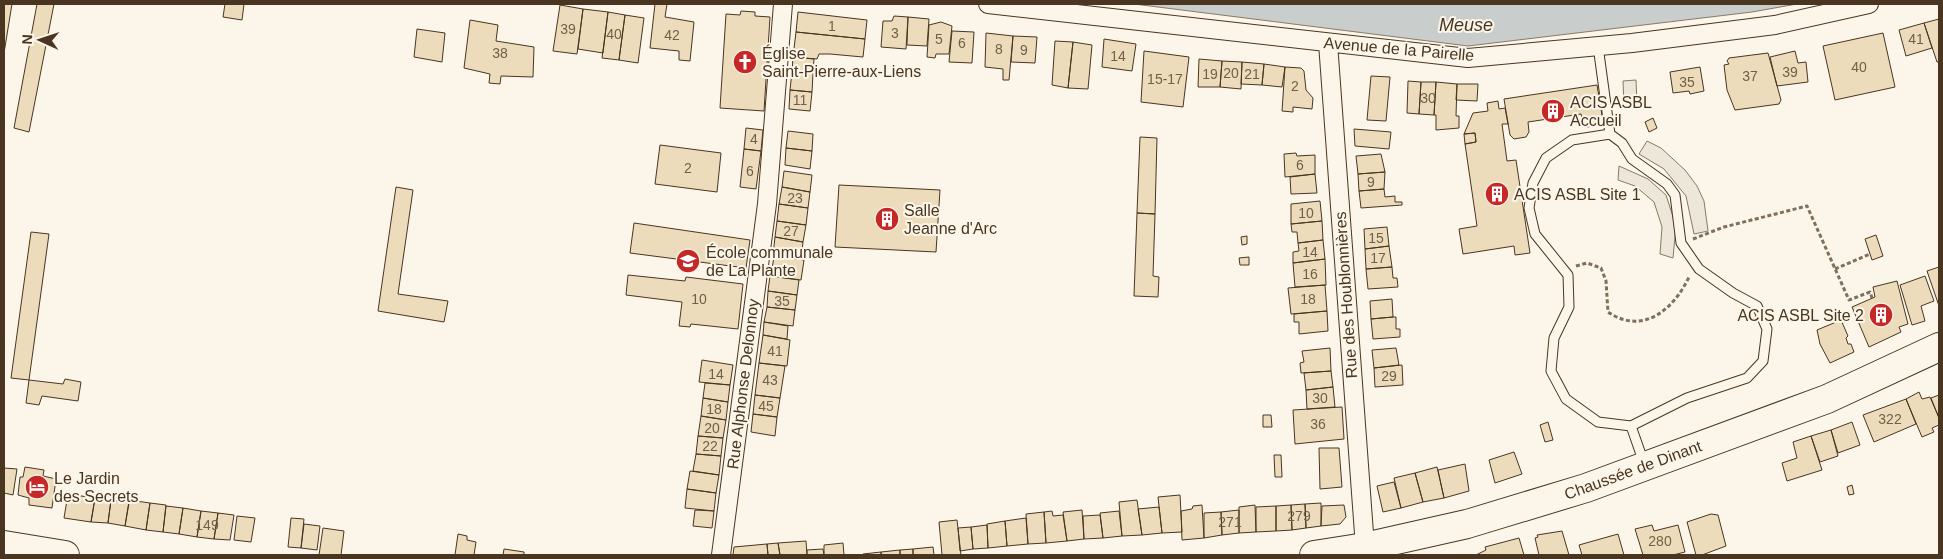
<svg xmlns="http://www.w3.org/2000/svg" width="1943" height="559" font-family="Arial,sans-serif">
  <rect width="100%" height="100%" fill="#fbf6e9"/>
  <path fill="#ede7d9" stroke="#887966" d="M1636 80 1637 104 1624 105 1623 81Z
    M1647 141 1661 148 1685 170 1697 186 1704 201 1708 231 1694 234 1686 196 1664 169 1639 154Z
    M1619 166 1648 179 1666 195 1676 226 1673 258 1660 254 1662 227 1654 202 1635 186 1618 180Z"/>
  <path fill="#c9cecd" stroke="#887966" d="M1134 4H1797L1752 12 1468 46Z"/>
  <path fill="#ecdcbc" stroke="#4a3520" d="M4 4H12L4 53Z
    M37 4H54L29 132 14 128Z
    M225 4H244L242 20 223 17Z
    M655 4H667L665 17 694 22 690 61 679 60V51L650 48Z
    M560 5 583 9 577 54 553 51Z
    M583 9 608 12 603 53 578 49Z
    M741 11 755 12V16L770 17 764 111 720 108 726 14 740 15Z
    M608 12 625 15 619 60 602 58Z
    M798 12 867 20 865 39 796 32Z
    M625 15 644 18 638 63 619 60Z
    M894 16 908 17 906 49 881 47 883 21H892Z
    M908 17 929 19 927 46 907 45Z
    M1939 19V62H1937L1924 23Z
    M470 20 498 25 496 41 534 47 533 77 501 76 500 84 489 83 490 74 464 68Z
    M941 22 952 26 949 54H936L935 58 927 57 929 25Z
    M1924 23 1932 48 1906 56 1899 30Z
    M417 29 445 33 442 62 414 57Z
    M952 31 974 32 972 63 949 62Z
    M796 32 865 39 863 57 830 54H819L817 59 793 57Z
    M986 33 1013 36 1009 80H1003V69L985 67Z
    M1883 33 1895 87 1835 100 1823 46Z
    M1013 36 1037 37 1035 63 1011 62Z
    M1104 39 1136 44 1132 71 1102 67Z
    M1055 41 1073 42 1068 88 1052 85Z
    M1073 42 1092 45 1088 89 1068 88Z
    M1144 51 1189 57 1183 107 1141 102Z
    M1795 51 1798 63 1806 62 1808 82 1777 86 1770 57Z
    M1768 53 1781 100 1779 104 1735 110 1727 90 1724 65 1729 64 1727 61 1729 58Z
    M793 57 814 59 813 73 792 72Z
    M1199 59 1222 61 1220 87H1198Z
    M1222 61 1242 62 1241 89 1220 87Z
    M1242 62 1264 64 1262 85 1241 84Z
    M1264 64 1285 67 1282 87 1262 85Z
    M1285 67 1301 68 1304 71 1306 90 1313 98 1312 109 1293 107V112L1282 111Z
    M1700 67 1704 91 1690 94 1689 91 1673 93 1670 72Z
    M792 72 813 73 812 92 790 90Z
    M1371 76 1390 77 1386 121 1367 120Z
    M1408 81 1421 82 1419 114 1407 113Z
    M1421 82H1436L1434 115 1419 114Z
    M1436 82 1457 84 1456 116H1459V128L1436 130V115H1434Z
    M1457 84H1478L1477 101 1456 100Z
    M1597 85 1603 121 1600 125 1587 127 1583 124 1581 114 1528 122 1529 132 1526 137 1514 139 1510 135 1504 99Z
    M790 90 812 92 810 111 789 109Z
    M1498 101 1499 109 1505 108 1508 124H1502L1507 161 1516 160 1530 253 1515 255 1514 246 1463 254 1459 229 1477 226 1465 144 1476 142 1475 133 1464 134 1473 113 1488 111 1487 103Z
    M1653 118 1657 128 1649 132 1645 122Z
    M746 128 763 130 761 151 744 149Z
    M1354 129 1391 132 1389 149 1355 146Z
    M788 131 813 134 812 151 786 148Z
    M1475 133 1476 142 1465 144 1464 134Z
    M1140 137 1157 138 1155 214 1137 213Z
    M660 145 721 153 717 192 655 184Z
    M786 148 812 151 810 169 785 165Z
    M744 149 761 151 756 189 740 187Z
    M1296 153 1297 156 1315 155V174L1285 177 1284 154Z
    M1381 154 1385 172 1358 174 1356 156Z
    M784 171 812 175 810 192 782 187Z
    M1385 172 1384 189 1359 191 1358 174Z
    M1315 174 1317 193 1291 194 1290 177Z
    M839 185 940 190 936 252 835 247Z
    M396 187 413 190 398 294 448 301 444 322 378 311Z
    M782 187 810 192 808 208 779 204Z
    M1384 189 1385 197 1395 196V202H1402V205L1361 208 1359 191Z
    M1320 201 1322 221 1291 224V204Z
    M779 204 808 208 806 225 777 221Z
    M1137 213 1155 214 1153 276 1159 277 1158 297 1134 296Z
    M777 221 806 225 803 242 775 237Z
    M1322 221 1323 240 1298 243 1297 232H1292L1291 224Z
    M634 223 750 240 746 268 630 253Z
    M1387 227 1389 246 1365 249 1364 229Z
    M31 232 49 234 29 380 11 378Z
    M1876 235 1883 256 1872 260 1865 239Z
    M1247 236V244L1242 245 1241 237Z
    M775 237 803 242 801 259 773 255Z
    M1323 240 1325 259 1293 263V252L1299 251 1298 243Z
    M1389 246 1392 267 1366 269 1365 249Z
    M774 256 804 260 801 280 771 276Z
    M1249 257V265H1240L1239 258Z
    M1325 259 1326 285 1295 287 1293 263Z
    M1392 267 1393 278H1397L1398 287 1368 289 1366 269Z
    M1939 267V306L1927 271Z
    M628 275 685 281 686 277 743 284 738 329 691 324 690 327 679 326 682 302 626 295Z
    M770 276 799 280 797 295 768 291Z
    M1925 276 1934 301 1921 306 1925 321 1912 325 1900 285Z
    M1897 281 1908 324 1899 327 1901 332 1869 347 1852 307 1875 297 1873 287Z
    M1325 285 1327 311 1291 314 1288 288Z
    M768 291 797 295 795 310 767 307Z
    M1392 299 1393 317 1371 319 1370 301Z
    M767 307 795 310 793 326 764 322Z
    M1327 311 1328 331 1299 334V322H1294V314Z
    M1393 317H1396V329H1400V337L1373 339 1371 319Z
    M1841 320 1848 336 1846 338 1848 344H1851L1854 352 1830 363 1820 344 1817 330Z
    M764 322 788 326 787 339 763 335Z
    M763 335 790 340 787 366 759 363Z
    M1330 348 1331 371 1301 373 1300 363 1304 362 1302 351Z
    M1396 348 1399 365 1374 368 1372 350Z
    M702 360 733 365 730 385 699 382Z
    M759 363 785 366 780 398 755 395Z
    M1402 365 1403 385 1375 387 1374 368Z
    M1331 371 1333 387 1306 390 1304 373Z
    M65 379 81 382 78 401 42 396 39 405 26 403 29 380 63 384Z
    M705 383 730 385 728 402 703 398Z
    M1333 387 1335 407 1307 409 1306 390Z
    M1919 392 1922 399 1930 397 1939 418V425L1932 428 1934 432 1922 437 1906 399Z
    M755 395 780 398 777 417 753 414Z
    M1939 395V418L1931 398Z
    M703 398 728 402 726 420 701 416Z
    M1906 399 1916 424 1874 442 1863 415Z
    M1342 407 1344 439 1295 444 1293 410Z
    M753 414 777 417 775 436 751 432Z
    M1263 415H1271L1272 427H1263Z
    M701 416 726 420 723 438 698 436Z
    M1548 422 1553 440 1545 442 1540 425Z
    M1852 422 1860 445 1838 453 1831 430Z
    M1831 430 1838 456 1820 462 1811 436Z
    M698 436 723 438 721 456 696 454Z
    M1811 436 1822 470 1787 481 1782 463 1797 458 1793 442Z
    M1319 448H1339L1342 487 1320 489Z
    M1514 452 1522 474 1495 483 1489 460Z
    M696 454 721 456 719 475 693 471Z
    M1274 455H1281L1282 477H1275Z
    M1465 464 1469 491 1444 498 1438 470Z
    M25 467 44 470 43 476 56 479 52 508 29 505V498L18 495 20 477H23Z
    M1437 467 1444 498 1423 502 1415 473Z
    M4 468 17 469 13 495 4 493Z
    M690 471 719 475 716 493 687 489Z
    M1415 473 1423 502 1401 508 1394 478Z
    M1394 482 1401 508 1383 512 1377 486Z
    M1852 485 1854 494 1849 495 1847 487Z
    M687 489 716 493 714 511 685 508Z
    M68 494 95 498 91 522 64 518Z
    M130 495 136 496V501L150 503 146 530 125 526Z
    M1180 495 1182 532 1162 533 1158 497Z
    M95 498 111 500 108 523 91 522Z
    M111 500 129 503 125 526 108 523Z
    M1137 500 1142 535 1122 536 1119 502Z
    M150 503 166 505 163 532 146 530Z
    M1321 503V526L1306 528 1305 504Z
    M1305 504 1306 528 1292 530 1291 505Z
    M1202 505 1204 538 1182 540 1181 511 1192 509 1193 506Z
    M1255 505 1256 532 1239 533V507Z
    M1291 505 1292 530 1276 531V506Z
    M1344 505 1346 517 1340 524 1321 526 1322 506Z
    M166 506 183 508 179 534 163 532Z
    M1276 506V531L1256 532V507Z
    M1159 507 1162 533 1142 535 1138 509Z
    M183 508 201 511 197 537 179 534Z
    M695 510 714 511 712 528 693 526Z
    M1082 510 1084 539 1067 541 1063 512Z
    M1239 510V533L1222 535 1221 512Z
    M201 511 218 513 214 539 197 537Z
    M1052 511 1053 516 1063 515 1067 541 1046 543 1044 512Z
    M1119 511 1122 536 1103 538 1100 513Z
    M1044 512 1046 543 1028 544 1026 514Z
    M1221 512 1222 535 1204 538V513Z
    M218 513 234 515 230 540 214 539Z
    M1711 514 1718 515 1726 546 1702 555H1696L1687 522Z
    M1100 515 1103 538 1084 539 1083 516Z
    M237 516 255 518 251 542 234 540Z
    M291 518 304 519 301 548 288 547Z
    M1026 518 1028 544 1007 546 1005 521Z
    M957 520 961 555H942L939 522Z
    M1005 521 1007 546 988 548 987 524Z
    M304 524 320 526 317 550 301 548Z
    M987 525 988 548 973 549 971 527Z
    M1652 525 1654 531 1678 525 1685 552 1673 555H1643L1635 529Z
    M971 527 973 549 960 551 958 528Z
    M323 528 344 531 341 555H319Z
    M1562 531 1569 555H1539L1535 538 1538 537 1537 535Z
    M458 534 467 536V540L476 542 474 555H455Z
    M1618 534 1624 555H1582L1579 545Z
    M1519 538 1524 555H1476L1486 550 1485 547Z
    M806 541 807 555H780L778 543Z
    M778 543 780 555H768L767 544Z
    M843 543 844 555H824V545Z
    M767 544 768 555H733L734 547Z
    M933 547 934 555H913V549Z
    M504 549 524 552V555H503Z
    M823 549 824 555H807V550Z
    M913 549V555H900V550Z
    M900 550V555H881V552Z
    M881 552V555H863V554Z"/>
  <g fill="none" stroke-linecap="round" stroke-linejoin="round">
    <g stroke="#4a3520" stroke-width="11">
      <path id="lane" d="M1598 46 1610 134 1622 143 1632 159 1667 184 1675 195 1681 243 1699 269 1733 293 1757 306 1767 329 1763 361 1747 378 1687 398 1631 426 1598 422 1566 399 1551 371 1554 338 1569 307 1568 275 1535 234 1529 208 1533 183 1546 158 1572 140 1610 134
        M1631 426 1644 463"/>
    </g>
    <g stroke="#4a3520" stroke-width="20">
      <path id="street" d="M988 4 1468 58 1632 43 1775 25 1869 4
        M1328 43 1365 547
        M721 555 767 204 783 4"/>
    </g>
    <g stroke="#4a3520" stroke-width="30">
      <path id="primary" d="M4 545 65 555
        M1314 555 1365 547 1467 524 1586 488 1827 399 1939 347"/>
    </g>
    <path stroke="#7f6f5c" stroke-width="3" stroke-dasharray="4 2.5" stroke-linecap="butt" d="M1693 239 1724 227 1807 206 1849 300 1870 292 1872 298
      M1576 266 1587 263 1601 268 1606 281 1608 312C1643 336 1674 309 1689 277
      M1835 269 1870 254"/>
    <use href="#lane" stroke="#fbf6e9" stroke-width="9"/>
    <use href="#street" stroke="#fbf6e9" stroke-width="18"/>
    <use href="#primary" stroke="#fbf6e9" stroke-width="28"/>
  </g>
  <defs>
    <g id="church-disc" transform="scale(1.25)"><circle r="9.5" fill="#c62828" stroke="#fbf6e9"/><path d="M-1.2-6h2.4v3.5h3.3v2.4h-3.3V6h-2.4V-.1h-3.3v-2.4h3.3Z" fill="#fff"/></g>
    <g id="building-disc" transform="scale(1.25)"><circle r="9.5" fill="#c62828" stroke="#fbf6e9"/><path d="M-4-6H4V6H1V3H-1V6H-4ZM-2.5-4.3h1.7v1.8h-1.7ZM.8-4.3h1.7v1.8H.8ZM-2.5-1h1.7V.8h-1.7ZM.8-1h1.7V.8H.8Z" fill="#fff"/></g>
    <g id="school-disc" transform="scale(1.25)"><circle r="9.5" fill="#c62828" stroke="#fbf6e9"/><path d="M0-5L7-2L0 1L-7-2ZM-4 1L0 2.5L4 1V4Q0 6-4 4Z" fill="#fff"/></g>
    <g id="hotel-disc" transform="scale(1.25)"><circle r="9.5" fill="#c62828" stroke="#fbf6e9"/><path d="M-6-4.5h1.5V1H6V5H4.5V3h-9V5H-6ZM-4 0a1.8 1.8 0 1 1 3.6 0ZM.5 0V-2.5h3Q6-2.5 6 0Z" fill="#fff"/></g>
  </defs>
  <g fill-rule="evenodd">
    <use href="#church-disc" x="745" y="62"/>
    <use href="#building-disc" x="1553" y="111"/>
    <use href="#building-disc" x="1497" y="194"/>
    <use href="#building-disc" x="887" y="219"/>
    <use href="#school-disc" x="688" y="261"/>
    <use href="#building-disc" x="1881" y="315"/>
    <use href="#hotel-disc" x="37" y="487"/>
  </g>
  <g text-anchor="middle" dominant-baseline="central" stroke-width="4" stroke-linejoin="round" paint-order="stroke">
    <g font-size="14" fill="#725f47">
      <text x="832" y="26">1</text>
      <text x="568" y="29">39</text>
      <text x="895" y="33">3</text>
      <text x="614" y="34">40</text>
      <text x="672" y="35">42</text>
      <text x="939" y="39">5</text>
      <text x="1916" y="39">41</text>
      <text x="962" y="43">6</text>
      <text x="999" y="49">8</text>
      <text x="1024" y="50">9</text>
      <text x="500" y="53">38</text>
      <text x="1118" y="56">14</text>
      <text x="1859" y="67">40</text>
      <text x="1790" y="72">39</text>
      <text x="1231" y="73">20</text>
      <text x="1210" y="74">19</text>
      <text x="1252" y="74">21</text>
      <text x="1750" y="76">37</text>
      <text x="1165" y="79">15-17</text>
      <text x="1687" y="82">35</text>
      <text x="1295" y="86">2</text>
      <text x="1428" y="98">30</text>
      <text x="800" y="100">11</text>
      <text x="754" y="139">4</text>
      <text x="1300" y="165">6</text>
      <text x="688" y="168">2</text>
      <text x="750" y="171">6</text>
      <text x="1371" y="182">9</text>
      <text x="795" y="198">23</text>
      <text x="1306" y="213">10</text>
      <text x="791" y="231">27</text>
      <text x="1376" y="238">15</text>
      <text x="1310" y="252">14</text>
      <text x="1378" y="258">17</text>
      <text x="1310" y="274">16</text>
      <text x="699" y="299">10</text>
      <text x="1308" y="299">18</text>
      <text x="782" y="301">35</text>
      <text x="775" y="351">41</text>
      <text x="716" y="374">14</text>
      <text x="1389" y="376">29</text>
      <text x="770" y="380">43</text>
      <text x="1320" y="398">30</text>
      <text x="766" y="406">45</text>
      <text x="714" y="409">18</text>
      <text x="1890" y="419">322</text>
      <text x="1318" y="424">36</text>
      <text x="712" y="428">20</text>
      <text x="710" y="446">22</text>
      <text x="1299" y="516">279</text>
      <text x="1230" y="522">271</text>
      <text x="207" y="525">149</text>
      <text x="1660" y="541">280</text>
    </g>
    <g font-size="16" fill="#4a3520" stroke="#fbf6e9">
      <text transform="translate(1399 49) rotate(5)">Avenue de la Pairelle</text>
      <text transform="translate(1346 295) rotate(-94)">Rue des Houblonnières</text>
      <text transform="translate(743 384) rotate(-83)">Rue Alphonse Delonnoy</text>
      <text transform="translate(1633 470) rotate(-20)">Chaussée de Dinant</text>
    </g>
    <g font-size="16" fill="#4a3520" stroke="#fbf6e9" text-anchor="start">
      <text x="762" y="53">Église<tspan x="762" dy="18">Saint-Pierre-aux-Liens</tspan></text>
      <text x="1570" y="102">ACIS ASBL<tspan x="1570" dy="18">Accueil</tspan></text>
      <text x="1514" y="194">ACIS ASBL Site 1</text>
      <text x="904" y="210">Salle<tspan x="904" dy="18">Jeanne d'Arc</tspan></text>
      <text x="706" y="252">École communale<tspan x="706" dy="18">de La Plante</tspan></text>
      <text x="1864" y="315" text-anchor="end">ACIS ASBL Site 2</text>
      <text x="54" y="478">Le Jardin<tspan x="54" dy="18">des Secrets</tspan></text>
    </g>
    <g font-size="18" font-style="italic" fill="#4a3520" stroke="#fbf6e9">
      <text x="1466" y="25">Meuse</text>
    </g>
  </g>
  <rect width="1943" height="559" fill="none" stroke="#4a3520" stroke-width="10"/>
  <g transform="translate(40 40) rotate(273)" stroke="#fbf6e9" stroke-width="4" paint-order="stroke">
  <path d="M0-4L9 19L0 12L-9 19Z" fill="#4a3520"/>
  <text y="-8" font-size="14" font-weight="bold" text-anchor="middle" fill="#4a3520">N</text>
  </g>
</svg>
